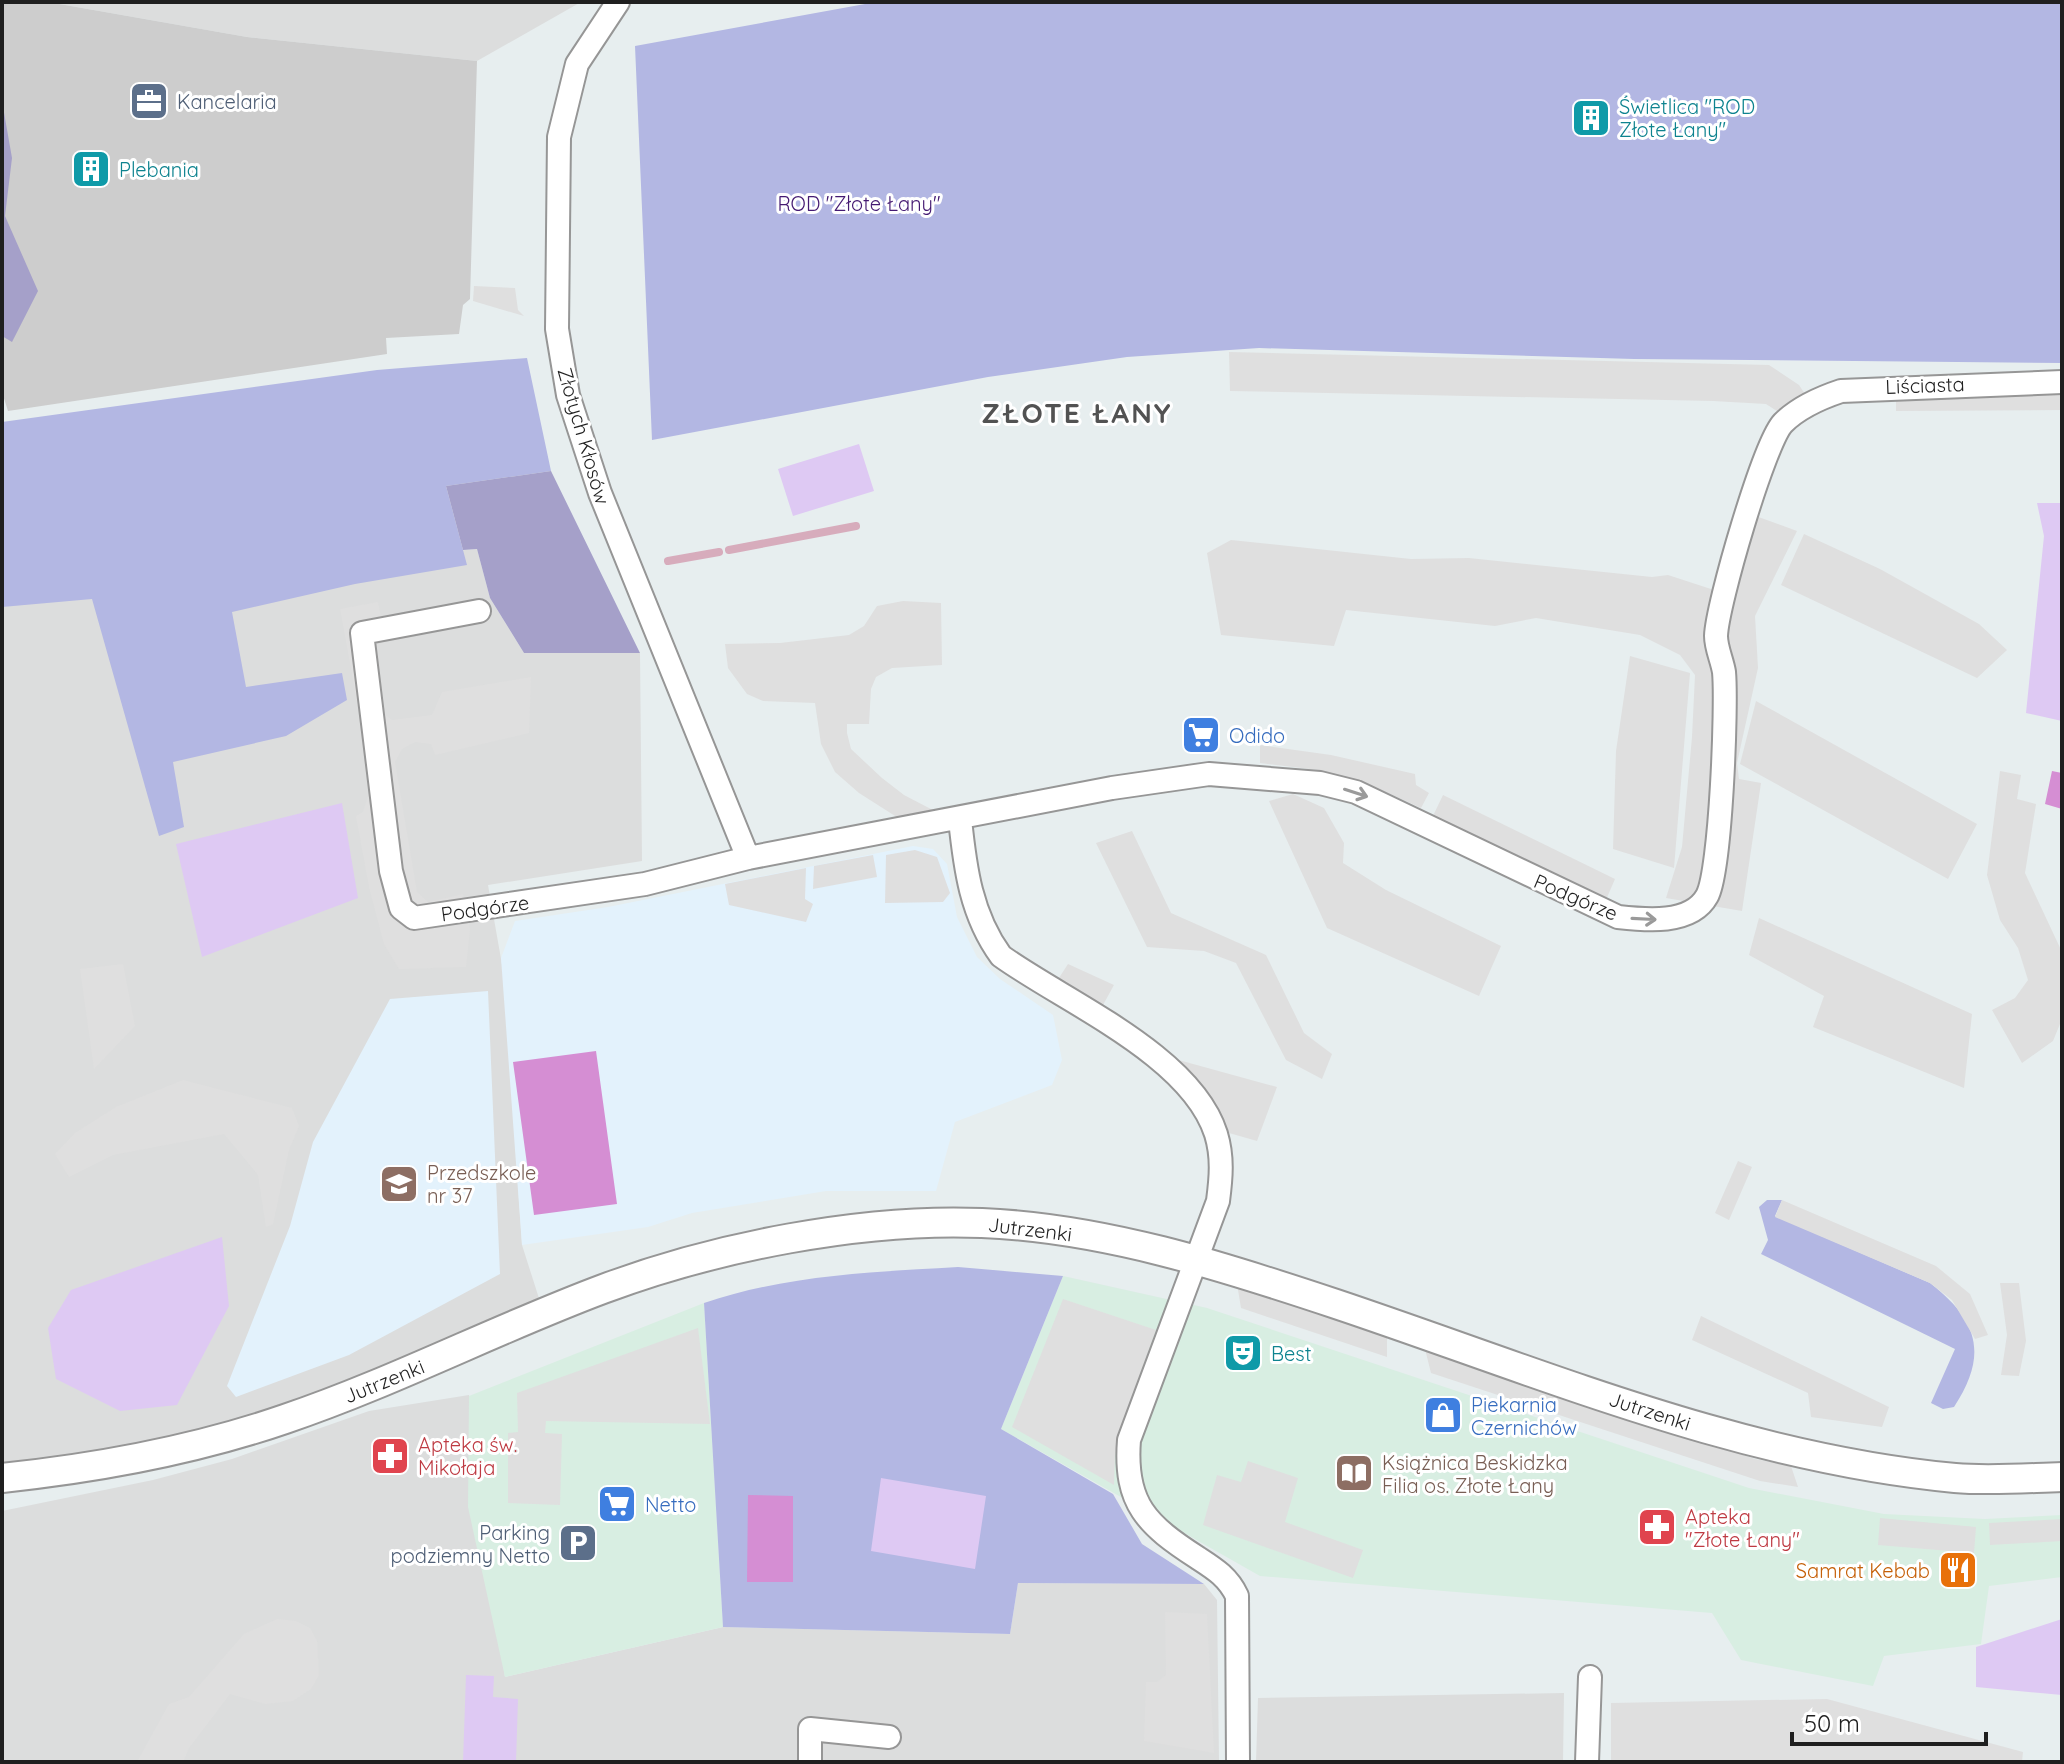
<svg xmlns="http://www.w3.org/2000/svg" width="2064" height="1764" font-family="Quicksand,sans-serif">
  <rect width="100%" height="100%" fill="#e7eeef"/>
  <path fill="#dcdddd" d="M48 2H581L477 61 247 37Z
    M477 549 490 598 524 653H640L642 861 488 885 504 976 522 1245 544 1314 228 1438 2 1476V591Z
    M469 1395 471 1430 505 1677 723 1627 1010 1634 1018 1583 1204 1584 1217 1600 1219 1762H2V1511L153 1480 232 1459 369 1411Z
    M1564 1693 1563 1762H1256L1258 1698Z"/>
  <path fill="#d8eee2" d="M1063 1276 1207 1308 1749 1488 1884 1514 1985 1519 2062 1515V1577L1989 1586 1981 1644 1884 1656 1873 1686 1741 1660 1712 1613 1260 1576 1001 1429Z
    M704 1303 723 1627 505 1677 468 1507 469 1396Z"/>
  <path fill="#e3f2fc" d="M913 846 933 849 947 864 957 917 977 957 1000 979 1053 1015 1062 1060 1052 1085 955 1122 936 1191H826L692 1213 648 1227 522 1245 501 958 515 921 608 907Z
    M488 991 500 1274 349 1355 236 1397 227 1386 290 1226 313 1142 390 999Z"/>
  <path fill="#cdcdcd" d="M2 2H48L247 37 477 61 470 299 463 305 459 334 386 338 387 354 8 411 2 392Z"/>
  <path fill="#b3b7e3" d="M876 2H2062V363L1634 359 1259 348 1127 357 988 377 652 440 635 46Z
    M527 358 551 471 446 486 467 565 355 584 232 612 246 687 342 673 347 700 286 736 173 762 184 827 159 836 92 599 2 607V422L377 370Z
    M1767 1200H1782L1775 1216 1930 1283C1979 1321 1988 1355 1954 1407L1943 1409 1931 1403 1955 1349 1761 1254 1768 1240 1759 1207Z
    M958 1267 1063 1276 1001 1429 1113 1494 1142 1544 1204 1584 1018 1583 1010 1634 723 1627 704 1303C786 1275 873 1272 958 1267Z"/>
  <path fill="#a5a0c9" d="M2 101 12 158 5 216 38 291 12 342 2 336Z
    M551 471 640 653H524L490 598 477 549 463 550 446 486Z"/>
  <path fill="#dec9f3" d="M859 444 874 491 793 516 778 469Z
    M2037 503H2062V721L2026 713 2044 536Z
    M342 803 358 898 202 957 176 844Z
    M222 1237 229 1306 177 1405 120 1411 56 1379 48 1328 71 1290Z
    M881 1478 986 1496 975 1569 871 1551Z
    M2062 1619V1695L1976 1687V1647Z
    M466 1675 494 1676 493 1697 518 1699 516 1762H463Z"/>
  <path fill="#d58ed3" d="M2052 771 2062 773V809L2045 804Z
    M596 1051 617 1204 534 1215 513 1062Z
    M748 1495 793 1496V1582H747Z"/>
  <path fill="#dfdfdf" d="M474 286 515 288 518 310 524 316 473 301Z
    M1229 352 1769 365 1799 385 1811 403 1788 418 1766 404 1713 401 1230 391Z
    M2062 390V410L1896 411V394Z
    M1739 510 1797 531 1755 616 1758 668 1737 763 1739 779 1761 783 1742 911 1666 898 1682 847 1692 737 1695 675 1680 655 1640 635 1536 618 1495 626 1346 610 1334 646 1221 635 1207 553 1231 540 1411 559 1469 558 1652 577 1668 575 1714 590Z
    M1804 534 1880 569 1979 624 2007 650 1977 678 1781 585Z
    M903 601 941 603 942 665 892 668 876 677 871 689 869 724H847V733L851 749 882 778 904 795 952 820 914 828 859 793 835 772 821 744 815 703 763 701 747 694 728 668 725 644 780 643 849 635 864 626 877 606Z
    M378 602 385 638 375 642 373 654 384 714 392 720 432 715 442 692 531 677 529 733 435 755 431 744 415 742 402 749 395 762 417 892 428 902 463 894 470 929 466 967 399 969 384 944 369 887 356 816 363 812 372 785 340 609Z
    M1630 656 1690 673 1674 868 1613 849 1616 751Z
    M1756 701 1977 824 1948 879 1740 764Z
    M1260 745 1331 755 1415 774 1416 785 1429 793 1421 808 1361 781 1318 770 1260 763Z
    M2000 771 2021 775 2017 799 2036 804 2025 873 2062 952V1019L2053 1041 2022 1063 1992 1010 2015 998 2028 980 2018 948 2000 920 1987 875Z
    M1293 794 1324 808 1344 843 1343 863 1386 890 1501 946 1479 996 1327 928 1269 801Z
    M1443 795 1615 879 1605 902 1432 818Z
    M1132 831 1171 913 1266 955 1304 1033 1332 1054 1322 1079 1286 1060 1236 963 1204 951 1147 947 1096 843Z
    M915 850 937 857 950 893 943 902 885 903 886 855Z
    M873 855 877 877 813 889 814 866Z
    M806 868 805 899 813 904 806 922 729 905 725 884Z
    M1759 918 1972 1014 1964 1088 1813 1027 1824 996 1749 955Z
    M123 964 135 1026 94 1069 80 969Z
    M1068 964 1114 985 1103 1005 1057 981Z
    M1175 1059 1277 1087 1257 1141 1222 1131 1168 1067Z
    M183 1080 292 1108 299 1126 289 1150 273 1224 266 1227 258 1175 224 1134 113 1155 69 1177 55 1154 75 1133 116 1107Z
    M1738 1161 1752 1167 1729 1220 1715 1213Z
    M1782 1200 1936 1266 1970 1294 1988 1335 1975 1339 1952 1300 1930 1283 1775 1217Z
    M2000 1283H2019L2026 1341 2019 1376 2001 1375 2007 1335Z
    M1237 1284 1387 1336V1357L1241 1308Z
    M1063 1299 1156 1330 1122 1425 1115 1456 1114 1485 1012 1427Z
    M1701 1316 1889 1407 1882 1427 1811 1417 1808 1393 1692 1340Z
    M698 1328 710 1424 546 1421 545 1433 562 1434 560 1505 508 1503V1433L518 1432 517 1393Z
    M1425 1349 1755 1459 1791 1466 1798 1487 1760 1481 1431 1373Z
    M1248 1461 1298 1478 1285 1522 1363 1550 1353 1578 1203 1525 1217 1475 1241 1482Z
    M1880 1518 1976 1527 1974 1553 1878 1545Z
    M2062 1519V1541L1990 1545 1989 1523Z
    M1165 1612 1207 1614 1214 1753 1144 1741 1146 1682H1157L1166 1675Z
    M277 1619 296 1621 310 1628 317 1641 319 1675 311 1689 293 1701 265 1704 230 1694 189 1748 183 1762H137L169 1704 189 1697 244 1634Z
    M1827 1699 2023 1752 2022 1762H1611V1703Z"/>
  <g fill="none" stroke-linecap="round" stroke-linejoin="round">
    <path stroke="#d7acbc" stroke-width="8" d="M729 550 856 526
      M668 561 719 552"/>
    <g stroke="#969696" stroke-width="26">
      <path id="minor" d="M618 2 577 64 559 137 557 329 568 395 600 493 748 858
        M479 611 362 633 391 871 401 908 414 918 645 884 748 858 1112 788 1209 774 1320 783 1356 792 1618 917C1645 920 1691 925 1707 896 1721 871 1727 704 1724 672 1722 660 1716 648 1716 636 1717 605 1764 443 1783 423 1799 407 1820 398 1841 391L2062 382
        M960 819C965 868 971 915 1001 956 1065 1002 1191 1055 1216 1134 1223 1157 1221 1178 1218 1201L1129 1440C1124 1504 1147 1525 1198 1558 1215 1569 1228 1577 1237 1596L1238 1762
        M810 1762V1729L889 1737
        M1587 1762 1590 1677"/>
    </g>
    <g stroke="#969696" stroke-width="32">
      <path id="tertiary" d="M2 1478C97 1468 195 1450 285 1419 394 1382 496 1329 603 1289 715 1247 862 1218 982 1223 1104 1228 1222 1266 1336 1304 1539 1372 1740 1458 1955 1478 1990 1481 2027 1478 2062 1477"/>
    </g>
    <use href="#minor" stroke="#fff" stroke-width="22"/>
    <use href="#tertiary" stroke="#fff" stroke-width="28"/>
  </g>
  <defs><path id="oneway-shaft" d="M-6 0H5M1.5-3L5.5 0L1.5 3" fill="none" stroke-width="1.6" stroke-linecap="round" stroke-linejoin="round" transform="scale(2)"/></defs>
  <g stroke="#9a9a9a">
    <use href="#oneway-shaft" transform="translate(1356 793) rotate(18)"/>
    <use href="#oneway-shaft" transform="translate(1644 919) rotate(3)"/>
  </g>
  <defs>
    <g id="office-square" transform="scale(2)"><rect x="-9" y="-9" width="18" height="18" rx="4" fill="#5c6f8a" stroke="#fff"/><path d="M-6-3h4V-5.5h4V-3h4V5H-6ZM-1-4.5V-3h2v-1.5ZM-6 0V1H6V0Z" fill="#fff"/></g>
    <g id="building-square" transform="scale(2)"><rect x="-9" y="-9" width="18" height="18" rx="4" fill="#0f9aa8" stroke="#fff"/><path d="M-4-6H4V6H1V3H-1V6H-4ZM-2.5-4.3h1.7v1.8h-1.7ZM.8-4.3h1.7v1.8H.8ZM-2.5-1h1.7V.8h-1.7ZM.8-1h1.7V.8H.8Z" fill="#fff"/></g>
    <g id="supermarket-square" transform="scale(2)"><rect x="-9" y="-9" width="18" height="18" rx="4" fill="#3f7fe0" stroke="#fff"/><path d="M-6-5.5h2.5l.6 2H6L4.5 2H-2.5L-4.4-4H-6ZM-1.5 3.2a1.3 1.3 0 1 0 .1 0ZM3 3.2a1.3 1.3 0 1 0 .1 0Z" fill="#fff"/></g>
    <g id="school-square" transform="scale(2)"><rect x="-9" y="-9" width="18" height="18" rx="4" fill="#8d6e63" stroke="#fff"/><path d="M0-5L7-2L0 1L-7-2ZM-4 1L0 2.5L4 1V4Q0 6-4 4Z" fill="#fff"/></g>
    <g id="theatre-square" transform="scale(2)"><rect x="-9" y="-9" width="18" height="18" rx="4" fill="#0f9aa8" stroke="#fff"/><path d="M-5-5.5Q0-4 5-5.5V0Q5 5 0 6Q-5 5-5 0ZM-3.3-2.5H-1v1.5H-3.3ZM1-2.5H3.3v1.5H1ZM-2.8 1Q0 5.5 2.8 1Z" fill="#fff"/></g>
    <g id="shop-square" transform="scale(2)"><rect x="-9" y="-9" width="18" height="18" rx="4" fill="#3f7fe0" stroke="#fff"/><path d="M-5-2.5h2.3a2.7 3.5 0 0 1 5.4 0H5L5.5 6h-11ZM-1.5-2.5h3a1.5 2.3 0 0 0-3 0Z" fill="#fff"/></g>
    <g id="pharmacy-square" transform="scale(2)"><rect x="-9" y="-9" width="18" height="18" rx="4" fill="#e0444e" stroke="#fff"/><path d="M-2-6h4v4h4v4h-4v4h-4v-4h-4v-4h4Z" fill="#fff"/></g>
    <g id="library-square" transform="scale(2)"><rect x="-9" y="-9" width="18" height="18" rx="4" fill="#8d6e63" stroke="#fff"/><path d="M-6-4Q-3-5.5-.7-3.5V5Q-3 3-6 4ZM6-4Q3-5.5 .7-3.5V5Q3 3 6 4Z" fill="#fff"/></g>
    <g id="parking-square" transform="scale(2)"><rect x="-9" y="-9" width="18" height="18" rx="4" fill="#5c6f8a" stroke="#fff"/><path d="M-3.5-5.5H1a3.5 3.5 0 0 1 0 7H-1V5.5H-3.5ZM-1-3.4V-.6H.8a1.4 1.4 0 0 0 0-2.8Z" fill="#fff"/></g>
    <g id="restaurant-square" transform="scale(2)"><rect x="-9" y="-9" width="18" height="18" rx="4" fill="#e8710a" stroke="#fff"/><path d="M-5-6h1v4h1v-4h1v4h1v-4h1v5L-1.5 .5V6h-2V.5L-5-1ZM5-6V6H3V1.5H1.5Q1.5-4 5-6Z" fill="#fff"/></g>
  </defs>
  <g fill-rule="evenodd">
    <use href="#office-square" x="149" y="101"/>
    <use href="#building-square" x="1591" y="118"/>
    <use href="#building-square" x="91" y="169"/>
    <use href="#supermarket-square" x="1201" y="735"/>
    <use href="#school-square" x="399" y="1184"/>
    <use href="#theatre-square" x="1243" y="1353"/>
    <use href="#shop-square" x="1443" y="1415"/>
    <use href="#pharmacy-square" x="390" y="1456"/>
    <use href="#library-square" x="1354" y="1473"/>
    <use href="#supermarket-square" x="617" y="1504"/>
    <use href="#pharmacy-square" x="1657" y="1527"/>
    <use href="#parking-square" x="578" y="1543"/>
    <use href="#restaurant-square" x="1958" y="1570"/>
  </g>
  <g text-anchor="middle" dominant-baseline="central" stroke-width="6" stroke-linejoin="round" paint-order="stroke">
    <g font-size="20" fill="#4e5e75" stroke="#fff" text-anchor="start">
      <text x="177" y="101">Kancelaria</text>
      <text x="550" y="1532" text-anchor="end">Parking<tspan x="550" dy="23">podziemny Netto</tspan></text>
    </g>
    <g font-size="20" fill="#0d838f" stroke="#fff" text-anchor="start">
      <text x="1619" y="106">Świetlica "ROD<tspan x="1619" dy="23">Złote Łany"</tspan></text>
      <text x="119" y="169">Plebania</text>
      <text x="1271" y="1353">Best</text>
    </g>
    <g font-size="20" fill="#441972" stroke="#fff">
      <text x="859" y="203">ROD "Złote Łany"</text>
    </g>
    <g font-size="20" fill="#1f1f1f" stroke="#fff">
      <text transform="translate(1925 385) rotate(-2)">Liściasta</text>
      <text transform="translate(584 436) rotate(74)">Złotych Kłosów</text>
      <text transform="translate(1576 897) rotate(23)">Podgórze</text>
      <text transform="translate(485 908) rotate(-8)">Podgórze</text>
      <text transform="translate(1030 1229) rotate(7)">Jutrzenki</text>
      <text transform="translate(384 1381) rotate(-22)">Jutrzenki</text>
      <text transform="translate(1650 1411) rotate(18)">Jutrzenki</text>
    </g>
    <g font-size="20" fill="#366cbe" stroke="#fff" text-anchor="start">
      <text x="1229" y="735">Odido</text>
      <text x="1471" y="1404">Piekarnia<tspan x="1471" dy="23">Czernichów</tspan></text>
      <text x="645" y="1504">Netto</text>
    </g>
    <g font-size="20" fill="#785e54" stroke="#fff" text-anchor="start">
      <text x="427" y="1172">Przedszkole<tspan x="427" dy="23">nr 37</tspan></text>
      <text x="1382" y="1462">Książnica Beskidzka<tspan x="1382" dy="23">Filia os. Złote Łany</tspan></text>
    </g>
    <g font-size="20" fill="#be3a42" stroke="#fff" text-anchor="start">
      <text x="418" y="1444">Apteka św.<tspan x="418" dy="23">Mikołaja</tspan></text>
      <text x="1685" y="1516">Apteka<tspan x="1685" dy="23">"Złote Łany"</tspan></text>
    </g>
    <g font-size="20" fill="#c56008" stroke="#fff" text-anchor="end">
      <text x="1930" y="1570">Samrat Kebab</text>
    </g>
    <g font-size="28" font-weight="bold" letter-spacing="2" fill="#525252" stroke="#fff">
      <text x="1077" y="412">ZŁOTE ŁANY</text>
    </g>
  </g>
  <rect width="2064" height="1764" fill="none" stroke="#1f1f1f" stroke-width="8"/>
  <path d="M1792 1732v12h194v-12" fill="none" stroke="#1f1f1f" stroke-width="4"/>
  <text x="1804" y="1732" font-size="24" fill="#1f1f1f" stroke="#ffffff" stroke-width="6" paint-order="stroke">50 m</text>
</svg>
